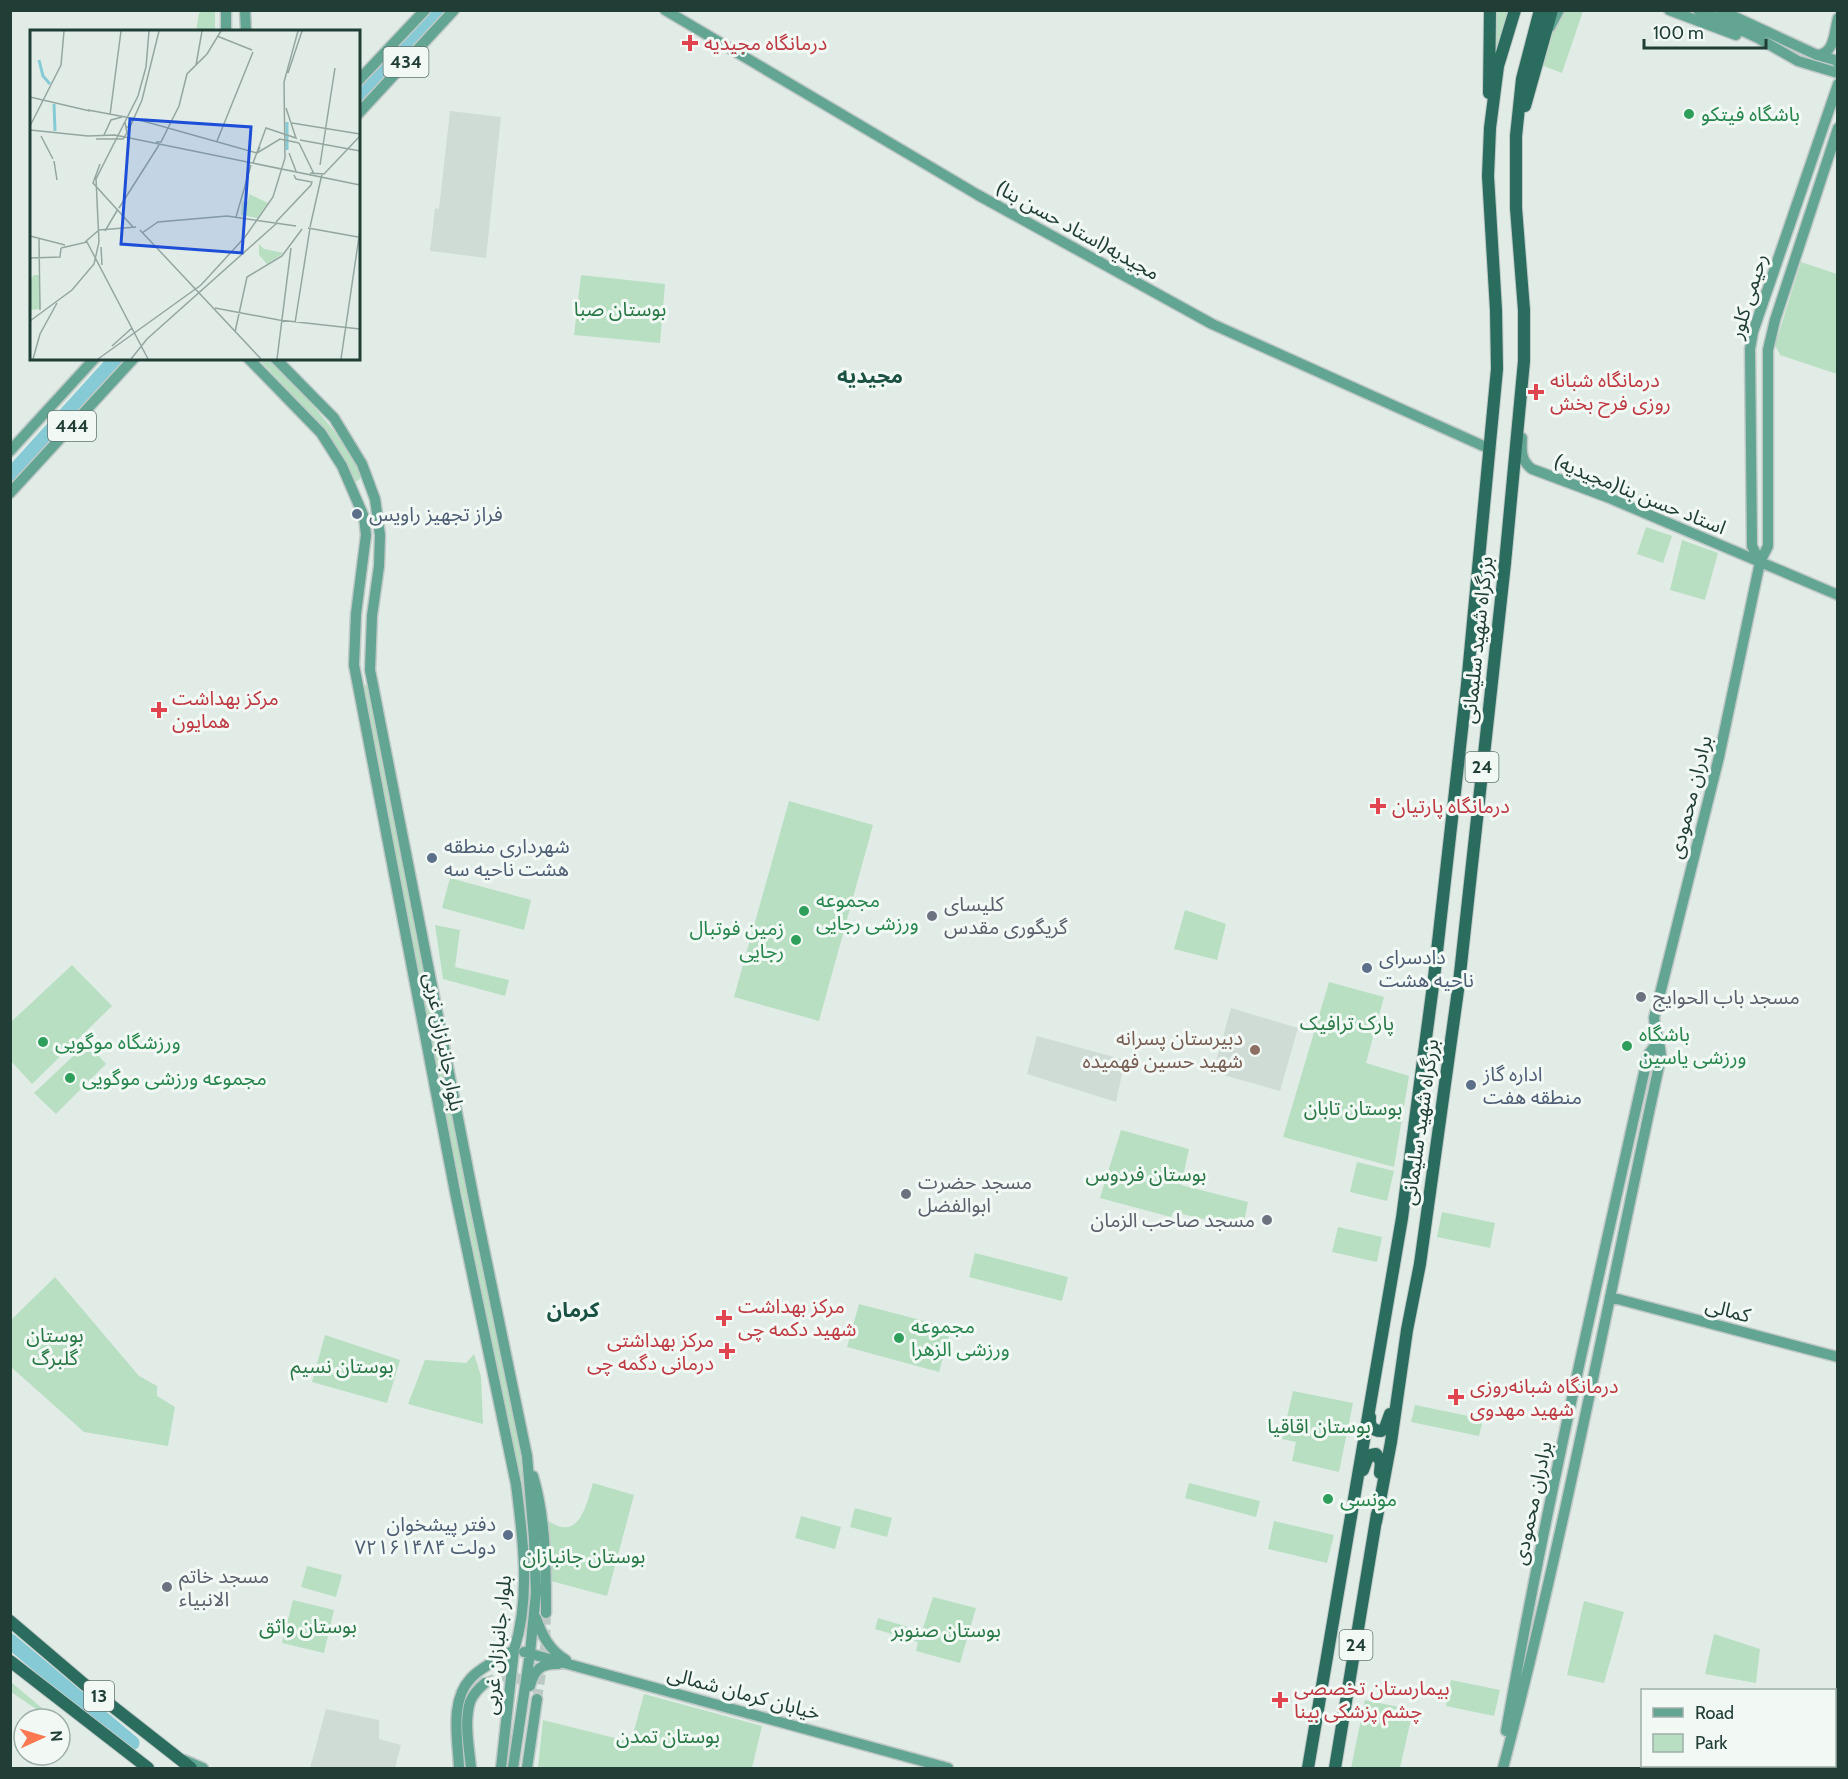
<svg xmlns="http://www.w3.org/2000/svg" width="1848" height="1779" font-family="Cabin,'Noto Sans Arabic',sans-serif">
  <rect width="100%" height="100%" fill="#e1ece7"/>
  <path fill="#cfdcd6" d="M450 111 501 117 486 258 430 251 435 208 439 209Z
    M1231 1008 1298 1028 1280 1091 1213 1072Z
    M1037 1036 1125 1060 1116 1102 1027 1074Z
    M326 1709 379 1720V1739L401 1745 395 1768H310Z"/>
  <path fill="#b8dfc2" d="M202 11H215V31H196L199 13Z
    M1492 11H1509L1493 63Z
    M1563 11H1583L1562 73 1541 65 1555 23Z
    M1801 262 1837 274V374L1780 355 1775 345Z
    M581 275 665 284 660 343 574 335Z
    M259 359H269C304 396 340 430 362 477L356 482 325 430Z
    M1646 527 1672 536 1663 563 1637 554Z
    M1682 540 1718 553 1705 600 1670 590Z
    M364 685H366L370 690 442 1066 519 1441 531 1563V1627L527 1632 520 1504 513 1442 436 1066Z
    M789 801 873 825 819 1021 734 997Z
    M450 878 531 900 524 930 442 908Z
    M1185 910 1226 924 1217 960 1174 949Z
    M435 925 460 930 455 967 509 980 505 996 443 979Z
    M72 965 112 1006 32 1084 11 1061V1022Z
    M1329 982 1384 997 1366 1063 1409 1076 1394 1167 1283 1137Z
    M87 1043 106 1064 56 1114 34 1093Z
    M1121 1130 1189 1149 1181 1185 1248 1202 1243 1228 1173 1212 1171 1217 1100 1198Z
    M1357 1162 1394 1171 1387 1201 1350 1192Z
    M1442 1212 1495 1223 1490 1248 1437 1237Z
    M1338 1227 1382 1237 1377 1262 1332 1252Z
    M975 1253 1068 1277 1062 1301 969 1277Z
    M55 1277 139 1376 157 1386V1396L175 1407 168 1446 84 1432 11 1367V1320Z
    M859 1304 951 1328 939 1372 847 1347Z
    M325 1335 400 1360 387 1403 312 1382Z
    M474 1354 481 1376 483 1424 408 1404 425 1360 466 1363Z
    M1293 1391 1353 1403 1339 1472 1292 1461 1296 1442 1282 1439Z
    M1415 1405 1483 1419 1479 1436 1411 1422Z
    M593 1483 634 1495 607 1596 551 1581 547 1520C579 1543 586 1506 593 1483Z
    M1189 1483 1260 1501 1256 1517 1185 1498Z
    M855 1508 892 1518 887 1537 850 1527Z
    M801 1516 841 1527 835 1549 795 1538Z
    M1274 1521 1334 1535 1327 1563 1268 1549Z
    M307 1566 342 1575 336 1597 301 1587Z
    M933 1597 976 1608 960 1663 916 1651 918 1642 875 1629 878 1618 922 1631Z
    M293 1600 334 1610 324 1653 282 1643Z
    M1584 1601 1624 1612 1604 1683 1567 1675Z
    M1714 1634 1760 1649 1756 1683 1705 1674Z
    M1451 1680 1500 1690 1494 1716 1446 1706Z
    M11 1682 55 1719H51L11 1692Z
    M644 1694 762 1726 752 1768H538L543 1720 631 1742Z
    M1365 1700 1413 1710 1400 1768H1351Z"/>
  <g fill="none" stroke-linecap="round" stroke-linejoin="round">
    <path stroke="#85cad5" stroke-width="15" d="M358 99 442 10
      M10 476 116 359
      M10 1641 132 1743"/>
    <path stroke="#bac9c4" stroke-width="10" stroke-dasharray="10 5" stroke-linecap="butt" d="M485 1683C504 1674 516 1672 531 1689
      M537 1699 545 1648 546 1613"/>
    <g stroke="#c1c9c7" stroke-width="13">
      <path id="major" d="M226 10V32
        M245 10 246 32
        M665 10 978 195 1212 324 1490 449
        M1669 10 1736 35
        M1698 10 1758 38 1798 61 1838 73
        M1720 10 1817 55 1835 60 1838 63
        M1550 27 1559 10
        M1817 55C1835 54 1834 32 1838 18
        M358 81 425 10
        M358 114 454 10
        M248 358 321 433 342 466 364 517 366 535 356 614 354 665 456 1197 516 1484C523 1538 531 1597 514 1650L501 1768
        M275 358 334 418 362 464 375 499 380 535 379 566 372 616 370 670 476 1210 527 1456 534 1539 536 1593 530 1653 513 1768
        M1522 438C1521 451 1521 461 1532 469L1607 497 1838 595
        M10 451 95 358
        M10 493 134 358
        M1760 562 1752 546 1750 349 1753 332 1838 84
        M1610 1297 1838 1357
        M533 1476C546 1519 546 1568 546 1613
        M536 1618C542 1635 549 1650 566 1660
        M524 1652 948 1768
        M530 1686C534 1670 541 1663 558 1664
        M1506 1731C1546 1504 1598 1280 1648 1055L1660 1039
        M184 1760 203 1768
        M459 1768C458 1740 449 1701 471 1678 482 1666 501 1658 514 1650
        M471 1768C469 1747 464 1722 470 1702 473 1694 479 1688 485 1683
        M527 1768 537 1699
        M1503 1768C1565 1533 1609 1294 1661 1057 1660 1042 1656 1032 1654 1018L1719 757 1760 562 1768 546V350L1775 320 1838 128"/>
    </g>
    <g stroke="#c1c9c7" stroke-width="14">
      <path id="highway" d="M1489 93 1490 10
        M1525 106 1552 10
        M1370 1417C1369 1425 1372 1431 1381 1431L1385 1428 1390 1414
        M1363 1470 1367 1459 1371 1455 1376 1454 1381 1462 1380 1473
        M1376 1522 1391 1442 1407 1330 1420 1264 1459 983 1505 563 1524 361V310L1516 208V136L1522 79 1540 10
        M10 1621 84 1684 191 1768
        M10 1661 148 1768
        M1308 1768 1402 1218 1434 978 1467 685 1497 369 1496 310 1488 176 1490 128 1498 66 1515 10
        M1335 1768 1377 1514"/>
    </g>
    <use href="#major" stroke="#62a593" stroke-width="10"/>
    <use href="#highway" stroke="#2a6c5e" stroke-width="12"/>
  </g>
  <g fill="#e0444e" stroke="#f2f9f5" stroke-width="2">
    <path d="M687 34h6v6h6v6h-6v6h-6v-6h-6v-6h6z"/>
    <path d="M1533 383h6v6h6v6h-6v6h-6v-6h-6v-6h6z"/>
    <path d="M156 701h6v6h6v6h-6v6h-6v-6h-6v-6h6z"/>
    <path d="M1375 797h6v6h6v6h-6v6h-6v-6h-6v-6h6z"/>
    <path d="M721 1309h6v6h6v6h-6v6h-6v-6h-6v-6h6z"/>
    <path d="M724 1342h6v6h6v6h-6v6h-6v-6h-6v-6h6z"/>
    <path d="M1453 1388h6v6h6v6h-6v6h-6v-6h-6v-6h6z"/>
    <path d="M1277 1691h6v6h6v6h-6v6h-6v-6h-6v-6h6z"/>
  </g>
  <g fill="#2e9e5b" stroke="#f2f9f5" stroke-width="2">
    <circle cx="1689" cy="114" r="6"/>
    <circle cx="804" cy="911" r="6"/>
    <circle cx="796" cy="940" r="6"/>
    <circle cx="43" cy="1042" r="6"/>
    <circle cx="1627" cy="1046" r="6"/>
    <circle cx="70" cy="1078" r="6"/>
    <circle cx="899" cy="1338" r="6"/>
    <circle cx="1328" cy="1499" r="6"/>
  </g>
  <g fill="#5c6f8a" stroke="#f2f9f5" stroke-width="2">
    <circle cx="357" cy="514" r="6"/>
    <circle cx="432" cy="858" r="6"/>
    <circle cx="1367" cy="968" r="6"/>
    <circle cx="1471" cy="1085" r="6"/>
    <circle cx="508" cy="1535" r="6"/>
  </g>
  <g fill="#6b7280" stroke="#f2f9f5" stroke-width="2">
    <circle cx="932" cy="916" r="6"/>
    <circle cx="1641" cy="997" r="6"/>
    <circle cx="906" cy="1194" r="6"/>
    <circle cx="1267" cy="1220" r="6"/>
    <circle cx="167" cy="1587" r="6"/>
  </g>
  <circle fill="#8d6e63" stroke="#f2f9f5" stroke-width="2" cx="1255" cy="1050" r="6"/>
  <g text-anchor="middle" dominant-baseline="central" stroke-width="6" stroke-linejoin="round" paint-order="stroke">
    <g fill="#f2f9f5" stroke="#5f766f" stroke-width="1.5">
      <rect x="383.5" y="47" width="45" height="30" rx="4.5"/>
      <rect x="48" y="411" width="48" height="30" rx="4.5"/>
      <rect x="1465.5" y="752" width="33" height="30" rx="4.5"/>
      <rect x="1339.5" y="1630" width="33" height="30" rx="4.5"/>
      <rect x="84" y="1681" width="30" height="30" rx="4.5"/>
    </g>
    <g font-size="18" font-weight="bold" fill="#203e36">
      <text x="406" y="62">434</text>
      <text x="72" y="426">444</text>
      <text x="1482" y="767">24</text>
      <text x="1356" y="1645">24</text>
      <text x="99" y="1696">13</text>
    </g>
    <g font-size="20" fill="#be3a42" stroke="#f2f9f5" text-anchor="start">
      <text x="704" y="43">درمانگاه مجیدیه</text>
      <text x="1550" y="380">درمانگاه شبانه<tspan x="1550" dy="23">روزی فرح بخش</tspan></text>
      <text x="172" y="698">مرکز بهداشت<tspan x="172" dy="23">همایون</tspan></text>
      <text x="1392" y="806">درمانگاه پارتیان</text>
      <text x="738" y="1306">مرکز بهداشت<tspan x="738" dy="23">شهید دکمه چی</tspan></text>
      <text x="714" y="1340" text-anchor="end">مرکز بهداشتی<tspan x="714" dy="23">درمانی دگمه چی</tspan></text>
      <text x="1470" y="1386">درمانگاه شبانه‌روزی<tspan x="1470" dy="23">شهید مهدوی</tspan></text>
      <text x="1294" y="1688">بیمارستان تخصصی<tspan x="1294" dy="23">چشم پزشکی بینا</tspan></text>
    </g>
    <g font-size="20" fill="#27864d" stroke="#f2f9f5" text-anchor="start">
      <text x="1701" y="114">باشگاه فیتکو</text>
      <text x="816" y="900">مجموعه<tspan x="816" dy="23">ورزشی رجایی</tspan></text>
      <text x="784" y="928" text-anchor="end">زمین فوتبال<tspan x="784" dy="23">رجایی</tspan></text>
      <text x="1639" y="1034">باشگاه<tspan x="1639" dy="23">ورزشی یاسین</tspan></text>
      <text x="55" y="1042">ورزشگاه موگویی</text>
      <text x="82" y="1078">مجموعه ورزشی موگویی</text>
      <text x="911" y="1326">مجموعه<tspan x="911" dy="23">ورزشی الزهرا</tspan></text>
      <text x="1340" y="1499">مونسی</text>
    </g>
    <g font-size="20" fill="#203e36" stroke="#f2f9f5">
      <text transform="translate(1078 230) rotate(29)">مجیدیه(استاد حسن بنا)</text>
      <text transform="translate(1748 296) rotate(-73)">رحیمی کلور</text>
      <text transform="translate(1640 494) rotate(22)">استاد حسن بنا(مجیدیه)</text>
      <text transform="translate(1477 640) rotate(-84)">بزرگراه شهید سلیمانی</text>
      <text transform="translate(1690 797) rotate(-76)">برادران محمودی</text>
      <text transform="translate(444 1042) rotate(79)">بلوار جانبازان غربی</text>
      <text transform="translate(1420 1122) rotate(-82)">بزرگراه شهید سلیمانی</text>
      <text transform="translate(1728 1310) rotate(15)">کمالی</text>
      <text transform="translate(1532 1503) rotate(-78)">برادران محمودی</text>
      <text transform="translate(497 1645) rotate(-84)">بلوار جانبازان غربی</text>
      <text transform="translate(744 1693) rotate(15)">خیابان کرمان شمالی</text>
    </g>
    <g font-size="20" fill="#287846" stroke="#f2f9f5">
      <text x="620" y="309">بوستان صبا</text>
      <text x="1347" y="1023">پارک ترافیک</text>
      <text x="1353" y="1108">بوستان تابان</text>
      <text x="1146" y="1174">بوستان فردوس</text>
      <text x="55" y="1335">بوستان<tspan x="55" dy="23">گلبرگ</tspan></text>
      <text x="342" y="1366">بوستان نسیم</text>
      <text x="1319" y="1426">بوستان اقاقیا</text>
      <text x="584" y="1556">بوستان جانبازان</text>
      <text x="308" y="1626">بوستان واثق</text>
      <text x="946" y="1630">بوستان صنوبر</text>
      <text x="668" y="1736">بوستان تمدن</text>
    </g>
    <g font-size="20" fill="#4e5e75" stroke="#f2f9f5" text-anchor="start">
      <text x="369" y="514">فراز تجهیز راویس</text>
      <text x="444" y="846">شهرداری منطقه<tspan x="444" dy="23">هشت ناحیه سه</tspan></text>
      <text x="1379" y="957">دادسرای<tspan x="1379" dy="23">ناحیه هشت</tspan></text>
      <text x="1483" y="1074">اداره گاز<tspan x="1483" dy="23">منطقه هفت</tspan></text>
      <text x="496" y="1524" text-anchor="end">دفتر پیشخوان<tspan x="496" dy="23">دولت ۷۲۱۶۱۴۸۴</tspan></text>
    </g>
    <g font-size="20" fill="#5b616d" stroke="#f2f9f5" text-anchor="start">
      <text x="944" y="904">کلیسای<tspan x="944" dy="23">گریگوری مقدس</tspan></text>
      <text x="1653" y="997">مسجد باب الحوایج</text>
      <text x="918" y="1182">مسجد حضرت<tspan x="918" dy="23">ابوالفضل</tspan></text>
      <text x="1255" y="1220" text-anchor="end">مسجد صاحب الزمان</text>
      <text x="179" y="1576">مسجد خاتم<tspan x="179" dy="23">الانبیاء</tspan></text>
    </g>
    <g font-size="20" fill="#785e54" stroke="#f2f9f5" text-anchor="end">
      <text x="1243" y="1038">دبیرستان پسرانه<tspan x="1243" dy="23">شهید حسین فهمیده</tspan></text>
    </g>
    <g font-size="21" font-weight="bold" fill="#1b5244" stroke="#f2f9f5">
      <text x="870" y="375">مجیدیه</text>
      <text x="573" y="1309">کرمان</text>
    </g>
  </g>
  <g transform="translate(30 30)">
    <rect width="330" height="330" fill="#e1ece7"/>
    <path d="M219 164 238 173 227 188 211 185 212 171 218 172ZM229 214 234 219 254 223 237 234 229 225ZM4 245H9L11 279 0 280V250Z" fill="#b8dfc2"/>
    <path fill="none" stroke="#85cad5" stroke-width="3" d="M9 30 13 46 20 54M24 74 25 101M257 92V120"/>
    <path fill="none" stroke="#94a6a0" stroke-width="1.5" d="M187 6 222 20M166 35 172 1M258 43 272 1M0 67 60 81M58 80 106 89 227 123 230 117M80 85 91 1M262 93 330 104M0 96 31 35 34 1M96 97H100L112 70 129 1M0 100 58 106 85 105 330 155M74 105 81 90 92 87M11 106 23 129M66 109H93L97 103 95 92M270 110 330 121M187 111 223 22M126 112H131L149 76 157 44 177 24 191 1M269 113 284 144M227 123 250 109 269 113M259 123 266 141M24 131 27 150M223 133 236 98 266 108 256 78M70 134 63 153 103 197M290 135 305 38M280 143 294 144 330 106M89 178 129 115M206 187 221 135M246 192 281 155 282 152 266 149 264 145M280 197 292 144M278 198 328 207M110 200 231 329M75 201 88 179M112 203 128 192 197 186 266 196M0 206 35 215M9 209 10 280M55 212 69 200 106 197M71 217 72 235M31 218 57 212 118 329M0 228 30 227 31 218M185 278 249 290 330 299M0 291 42 260 64 234 69 212 66 149 108 66 116 37 119 1M265 293 280 198M205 302 217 247 252 226 272 199M82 316 102 298M3 329 10 304 27 273M68 329 171 255 215 207 243 167 255 128 254 52 268 1M101 329 117 309 247 193M247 329 261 218M311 329 330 200"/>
    <path fill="#1d4ed8" fill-opacity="0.15" stroke="#1d4ed8" stroke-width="3" d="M100 89 221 97 212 223 91 214Z"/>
    <rect width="330" height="330" fill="none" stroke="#203e36" stroke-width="3"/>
  </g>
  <rect width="1848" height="1779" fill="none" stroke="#203e36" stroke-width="24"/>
  <rect x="1641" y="1689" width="195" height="78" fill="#f2f9f5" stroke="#9eaea9" stroke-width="1.5"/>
  <rect x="1653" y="1708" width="30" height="9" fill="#62a593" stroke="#9eaea9" stroke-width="1.5"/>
  <text x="1695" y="1719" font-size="18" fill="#203e36">Road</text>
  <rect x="1653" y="1734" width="30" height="18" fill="#b8dfc2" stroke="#9eaea9" stroke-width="1.5"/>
  <text x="1695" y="1749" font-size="18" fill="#203e36">Park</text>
  <g transform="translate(42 1737) rotate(86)"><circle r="28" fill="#f2f9f5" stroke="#9eaea9" stroke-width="1.5"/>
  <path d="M0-4.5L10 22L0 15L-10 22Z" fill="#fb7851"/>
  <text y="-9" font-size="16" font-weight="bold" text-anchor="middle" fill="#203e36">N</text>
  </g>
  <path d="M1644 39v9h122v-9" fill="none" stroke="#203e36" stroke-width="3"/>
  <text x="1653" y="39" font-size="18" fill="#203e36" stroke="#f2f9f5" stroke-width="4.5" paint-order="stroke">100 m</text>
</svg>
